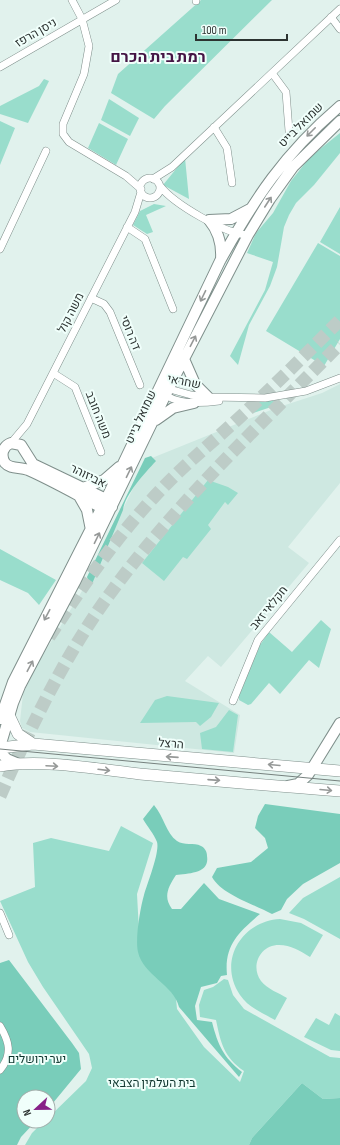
<svg xmlns="http://www.w3.org/2000/svg" width="340" height="1145" font-family="'Sofia Sans Condensed',Heebo,sans-serif">
  <rect width="100%" height="100%" fill="#e1f2ed"/>
  <path fill="#cee8e1" d="M340 384V483L288 547 309 563 221 667 208 656 185 681 240 715 234 753 30 732 22 728 20 721 23 694 35 668 85 586 147 460 276 408 322 393Z"/>
  <path fill="#9dc" d="M201 0H272L165 106 154 119 111 93 118 74Z
    M44 79 49 81 28 123 0 114V106L39 86Z
    M109 99 139 118 130 136 101 120Z
    M0 121 15 128 0 165Z
    M99 123 128 139 116 165 88 148Z
    M340 133V153L314 185 296 203 289 215 284 227 277 267 270 286 249 325 238 365 230 356 265 290 273 262 247 253 256 233 273 213 291 181 310 157Z
    M185 158 189 199 163 185Z
    M154 204 166 206 146 215 153 232 147 234 133 225 140 211Z
    M340 207V254L320 242Z
    M318 243 340 256V339L324 366 266 331Z
    M271 400 283 403 253 413 249 402Z
    M208 480 228 487 238 493 228 505 225 502 208 525 211 529 187 559 183 557 164 581 142 563Z
    M0 549 56 580 39 605 28 593 0 580Z
    M321 620 331 629 319 668 309 660 280 694 269 683 251 704 248 705 239 700V696L260 645 269 632 292 652Z
    M167 696 219 703 211 717 200 726 196 722 140 723 155 700Z
    M229 710 238 715 233 752 202 749 200 733 216 727Z
    M121 826 153 843 137 894 140 950 175 988 177 1009 204 1047 240 1082 244 1071C224 1057 221 1044 216 1020L200 1017 199 1005 204 990 213 987 224 979 228 980 233 995 244 1009 330 1057 340 1058V1098L323 1099 302 1083 252 1138 249 1145H25L32 1133 44 1121H48V1118L86 1081 92 1068 89 1054 43 987 28 962 0 901 35 887 33 843 51 838 109 851Z
    M340 877V939L304 919 289 913 303 898Z
    M280 919 301 923 323 935 310 957C300 951 291 945 279 945 260 945 250 966 261 981 267 989 279 993 287 998L275 1020C262 1013 248 1007 240 995 217 961 242 921 280 919Z
    M335 1013 340 1016V1051L331 1050 304 1037 316 1018 329 1025Z"/>
  <path fill="#79cdba" d="M151 456 156 461C145 473 125 494 123 510L92 584 89 583 87 577 145 458Z
    M265 804 340 814V863L303 884 287 899 281 910 272 914C254 904 222 895 212 877L217 868 251 862 268 848 265 838 255 828 258 816Z
    M154 805C164 817 166 833 177 841 184 846 194 842 201 846 205 848 207 852 207 856 210 874 188 873 176 875 168 887 163 897 172 909H181L204 883 219 899 260 914C239 932 224 945 227 975L221 976 217 983 201 987 195 1006 197 1020 212 1022C218 1045 223 1057 242 1072L239 1077 179 1007C174 985 143 975 138 952 135 939 140 909 144 895 147 884 160 852 157 842 154 834 147 826 143 819Z
    M9 960 72 1043 79 1053 81 1069 48 1109V1097H24V1121H36L21 1137 17 1145H0V963Z
    M302 1083 323 1099 340 1098V1145H249L252 1138Z"/>
  <g fill="none" stroke-linecap="round" stroke-linejoin="round">
    <path stroke="#bdccc7" stroke-width="13" stroke-dasharray="13 6" stroke-linecap="butt" d="M49 637C81 588 115 539 154 497 175 474 197 455 220 435 262 398 301 359 340 320
      M0 796C31 726 64 657 109 595 176 503 260 425 340 344"/>
    <g stroke="#7f8f8b" stroke-width="8">
      <path id="street" d="M72 0 82 19 89 46 84 74 63 124V134L69 142 126 176 141 189
        M196 0V1
        M331 17 340 29
        M0 67 116 0
        M272 73 286 92 289 131
        M214 127 227 148 232 183
        M140 188a10 10 0 1 1 20 0a10 10 0 1 1-20 0Z
        M153 179 172 167 340 9
        M160 186C174 204 225 234 248 235
        M127 227 145 239 173 309
        M0 249 46 151
        M91 298 104 304 110 312 140 385
        M53 373 75 387 101 452
        M166 388 191 395 208 397 265 398 306 391 340 378
        M164 393C175 405 203 403 219 401
        M11 443 27 424 135 212 141 192
        M233 701 258 640 340 540
        M0 913 9 935
        M0 1026C9 1041 13 1054 0 1070"/>
    </g>
    <g stroke="#7f8f8b" stroke-width="12">
      <path id="secondary" d="M209 220C219 232 222 244 221 259
        M209 220 231 219 250 209
        M184 359 195 384 208 397
        M156 420 173 408 194 403
        M11 443 21 445 33 464 106 499 112 507 102 508C77 495 53 481 28 470 20 467 10 469 5 463 0 455 3 446 11 443Z
        M83 488 104 480 119 467
        M79 496 87 510 91 530
        M0 719 13 682 108 495 220 261C255 198 284 154 340 106
        M0 747 13 703 20 686 75 582 169 388 248 235 270 199 293 167 340 121
        M0 752 7 759 19 764
        M288 786 298 784 308 775 340 723"/>
    </g>
    <g stroke="#7f8f8b" stroke-width="12">
      <path id="primary" d="M9 715 18 734 33 744
        M0 748 33 744 340 771
        M0 766C43 759 96 769 140 774 206 780 273 786 340 791"/>
    </g>
    <use href="#street" stroke="#fff" stroke-width="7"/>
    <use href="#secondary" stroke="#fff" stroke-width="10"/>
    <use href="#primary" stroke="#fff" stroke-width="11"/>
    <path stroke="#76817e" stroke-width="1" d="M0 749 340 781"/>
  </g>
  <defs><path id="oneway-shaft" d="M-6 0H5M1.5-3L5.5 0L1.5 3" fill="none" stroke-width="1.6" stroke-linecap="round" stroke-linejoin="round"/></defs>
  <g stroke="#969998">
    <use href="#oneway-shaft" transform="translate(311 132) rotate(135)"/>
    <use href="#oneway-shaft" transform="translate(268 202) rotate(-57)"/>
    <use href="#oneway-shaft" transform="translate(203 296) rotate(116)"/>
    <use href="#oneway-shaft" transform="translate(193 341) rotate(-63)"/>
    <use href="#oneway-shaft" transform="translate(129 472) rotate(-64)"/>
    <use href="#oneway-shaft" transform="translate(97 538) rotate(-64)"/>
    <use href="#oneway-shaft" transform="translate(47 615) rotate(118)"/>
    <use href="#oneway-shaft" transform="translate(30 666) rotate(-62)"/>
    <use href="#oneway-shaft" transform="translate(172 757) rotate(-176)"/>
    <use href="#oneway-shaft" transform="translate(274 765) rotate(-175)"/>
    <use href="#oneway-shaft" transform="translate(52 766) rotate(3)"/>
    <use href="#oneway-shaft" transform="translate(104 770) rotate(7)"/>
    <use href="#oneway-shaft" transform="translate(214 780) rotate(4)"/>
    <use href="#oneway-shaft" transform="translate(326 790) rotate(5)"/>
  </g>
  <g text-anchor="middle" dominant-baseline="central" stroke-width="4" stroke-linejoin="round" paint-order="stroke">
    <g font-size="12" fill="#2c3331" stroke="#f0fffb">
      <text transform="translate(36 33) rotate(-30)">ניסן הרפז</text>
      <text transform="translate(301 125) rotate(-45)">שמואל בייט</text>
      <text transform="translate(71 313) rotate(-63)">משה קול</text>
      <text transform="translate(130 333) rotate(68)">דה רוסי</text>
      <text transform="translate(184 382) rotate(11)">שחראי</text>
      <text transform="translate(98 415) rotate(68)">משה חובב</text>
      <text transform="translate(141 417) rotate(-65)">שמואל בייט</text>
      <text transform="translate(88 476) rotate(26)">אביזוהר</text>
      <text transform="translate(269 608) rotate(-51)">חקלאי זאב</text>
      <text transform="translate(171 744) rotate(4)">הרצל</text>
    </g>
    <g font-size="12" fill="#0d352d" stroke="#f0fffb">
      <text x="37" y="1059">יער ירושלים</text>
      <text x="152" y="1083">בית העלמין הצבאי</text>
    </g>
    <g font-size="16" font-weight="bold" fill="#451545" stroke="#f0fffb">
      <text x="158" y="57">רמת בית הכרם</text>
    </g>
  </g>
  <g transform="translate(36 1109) rotate(248)"><circle r="19" fill="#f0fffb" stroke="#a2adaa"/>
  <path d="M0-3L7 15L0 10L-7 15Z" fill="#872188"/>
  <text y="-6" font-size="11" font-weight="bold" text-anchor="middle" fill="#2c3331">N</text>
  </g>
  <path d="M196 34v6h91v-6" fill="none" stroke="#2c3331" stroke-width="2"/>
  <text x="202" y="34" font-size="12" fill="#2c3331" stroke="#f0fffb" stroke-width="3" paint-order="stroke">100 m</text>
</svg>
